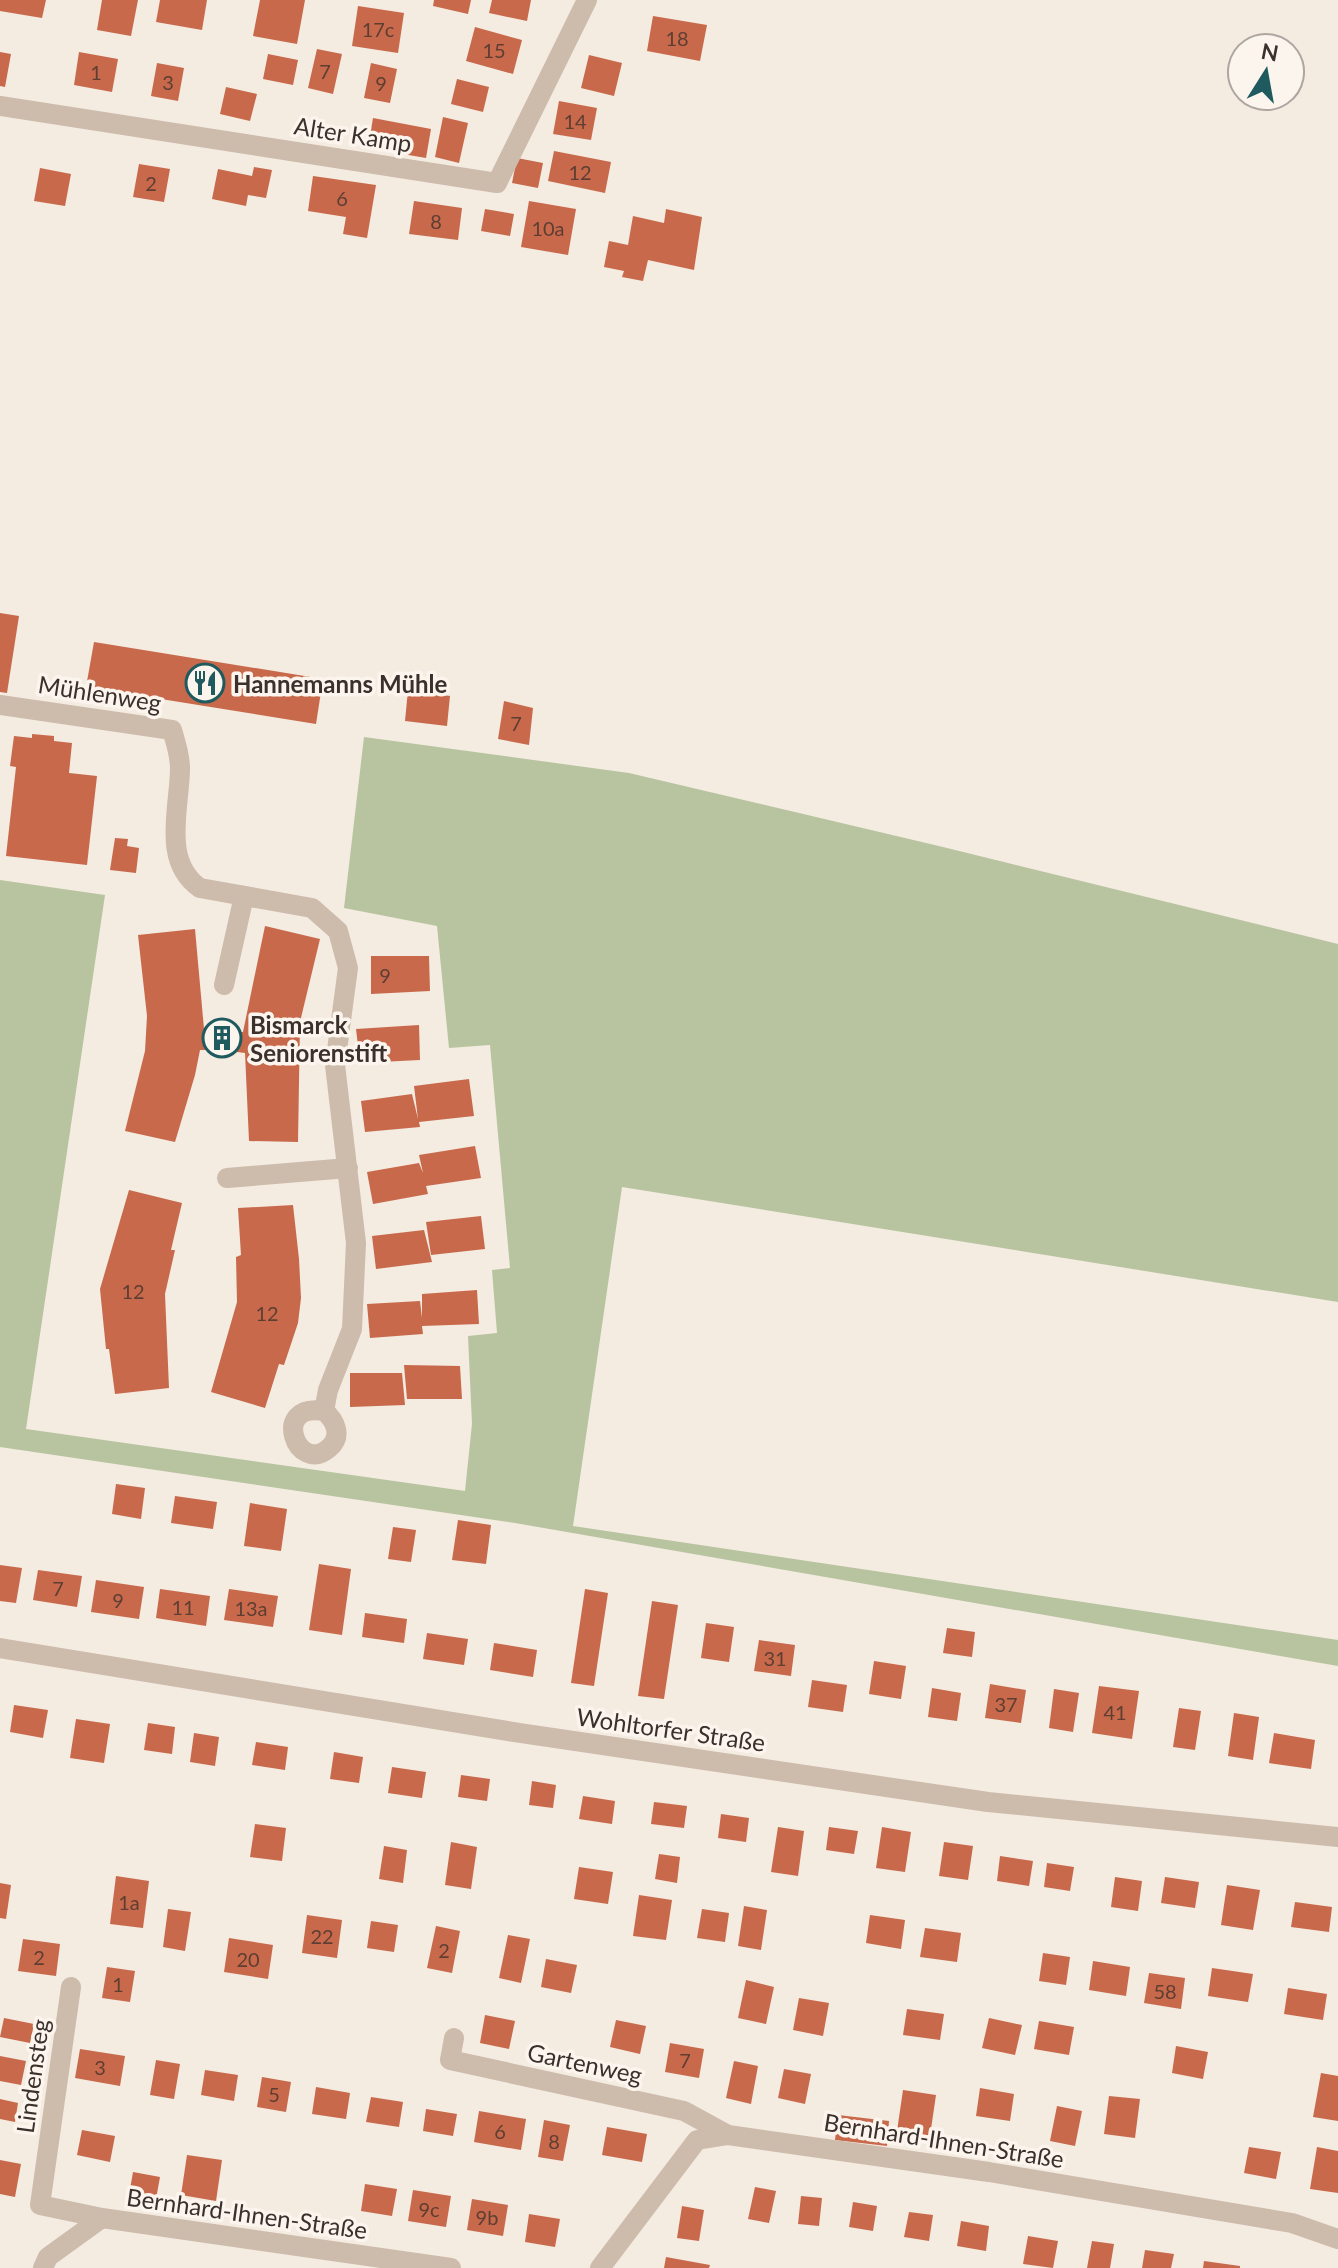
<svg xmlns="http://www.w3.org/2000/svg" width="1338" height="2268" font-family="Lato,sans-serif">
  <rect width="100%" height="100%" fill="#f4ebe1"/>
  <path fill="#b8c4a0" d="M364 737 629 773 943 847 1338 944V1302L622 1187 573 1526 1338 1640V1666L515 1523 0 1447V880L105 895 26 1429 465 1491 472 1424 468 1336 497 1333 492 1270 510 1268 490 1045 449 1048 437 926 344 908Z"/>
  <path fill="#c8694b" d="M0 0H46L42 18 0 11Z
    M102 0H138L131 36 97 30Z
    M160 0H207L202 30 156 22Z
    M260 0H305L297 44 253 36Z
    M434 0H471L468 14 433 6Z
    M492 0H531L527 21 489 13Z
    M358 6 404 13 398 53 352 46Z
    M653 16 707 25 700 61 647 51Z
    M475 27 522 40 513 74 466 61Z
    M317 49 342 54 333 94 308 88Z
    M0 52 11 54 5 87 0 86Z
    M79 52 118 59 112 92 74 85Z
    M268 54 298 60 293 85 263 79Z
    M589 55 622 63 614 96 581 88Z
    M157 63 184 68 178 101 151 96Z
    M371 63 397 69 390 103 364 98Z
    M457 79 489 87 483 112 451 104Z
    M226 87 257 94 250 121 220 114Z
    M559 101 597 108 591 140 553 134Z
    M443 117 468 123 459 163 435 157Z
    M373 118 431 129 426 158 368 148Z
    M554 151 611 162 605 193 548 181Z
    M517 158 543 163 538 188 512 183Z
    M139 164 170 169 164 202 133 197Z
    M254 167 272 170 266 198 248 195 246 206 212 199 218 169 252 176Z
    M40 168 71 174 65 206 34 201Z
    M313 176 376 185 367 238 343 234 346 217 308 211Z
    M414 201 462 208 458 240 409 234Z
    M529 201 576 209 568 255 521 247Z
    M485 209 514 214 510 236 481 231Z
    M666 209 702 217 694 270 648 260 643 281 622 277 624 271 604 267 609 241 628 245 633 216 664 223Z
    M0 613 19 616 7 693 0 692Z
    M94 642 323 679 316 724 86 687Z
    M408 690 450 696 447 726 405 721Z
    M504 701 533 708 529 745 498 739Z
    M32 734 54 736V741L72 743 69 773 97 776 87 865 6 856 16 767 10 766 14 736 32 738Z
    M115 838 128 839 127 846 139 848 136 873 110 870Z
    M265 926 320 939 300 1022 298 1142 249 1141 245 1053 221 1050H200L195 1075 175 1142 125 1131 145 1051 147 1016 138 935 195 929 204 1029 243 1032Z
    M371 956H429L430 991 371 994Z
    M419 1025 420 1060 360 1063 356 1029Z
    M469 1079 474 1116 419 1122 420 1127 365 1132 361 1101 412 1094 418 1119 414 1086Z
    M475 1146 481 1178 426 1186 428 1194 373 1204 367 1172 419 1163 423 1173 419 1155Z
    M129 1190 182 1203 171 1250H175L165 1294 169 1388 115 1394 109 1349H106L100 1289Z
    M293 1205 299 1259 301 1298 298 1323 284 1365 279 1364 265 1408 211 1392 237 1302 236 1257 241 1255 238 1208Z
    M481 1216 485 1249 431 1255 426 1222Z
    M424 1230 432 1262 376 1269 372 1236Z
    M477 1290 479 1324 422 1326 423 1334 370 1338 367 1304 420 1301 422 1318V1294Z
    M404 1365 460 1366 462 1399H407Z
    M350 1373H402L405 1405 350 1407Z
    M116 1484 145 1488 141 1519 112 1514Z
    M175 1496 217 1502 213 1529 171 1523Z
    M250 1503 287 1509 281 1551 244 1546Z
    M458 1520 491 1525 486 1564 452 1560Z
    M393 1527 416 1530 411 1562 388 1559Z
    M319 1564 351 1569 342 1635 309 1630Z
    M0 1565 22 1568 16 1603 0 1601Z
    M38 1570 82 1576 77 1607 33 1600Z
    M96 1580 144 1587 139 1619 91 1612Z
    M160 1589 210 1596 206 1626 156 1618Z
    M229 1589 278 1596 273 1627 224 1620Z
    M585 1589 608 1593 594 1686 571 1683Z
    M652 1601 678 1605 664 1699 638 1696Z
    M365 1613 407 1619 404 1643 362 1637Z
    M706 1623 734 1627 729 1662 701 1658Z
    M947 1628 975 1632 972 1657 943 1653Z
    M427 1633 468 1639 464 1665 423 1659Z
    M759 1640 795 1645 791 1676 754 1671Z
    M494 1643 537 1650 533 1677 490 1670Z
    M874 1661 906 1666 901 1699 869 1694Z
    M812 1680 847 1685 843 1712 808 1707Z
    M990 1684 1026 1690 1021 1723 985 1718Z
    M1099 1686 1139 1691 1132 1739 1092 1733Z
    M932 1688 961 1693 957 1721 928 1717Z
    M1054 1689 1079 1693 1073 1732 1049 1728Z
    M14 1705 48 1710 43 1738 10 1732Z
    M1179 1708 1201 1711 1195 1750 1173 1747Z
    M1234 1713 1259 1717 1253 1760 1228 1756Z
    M76 1719 110 1724 104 1763 70 1758Z
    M148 1723 175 1727 172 1754 144 1750Z
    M194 1733 219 1737 215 1766 190 1762Z
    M1274 1733 1315 1740 1311 1769 1269 1763Z
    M256 1742 288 1747 285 1770 252 1765Z
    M334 1752 363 1757 359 1783 330 1779Z
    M392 1767 426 1772 422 1798 388 1793Z
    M461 1775 490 1779 487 1801 458 1797Z
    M532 1781 556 1785 553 1808 529 1805Z
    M583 1796 615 1801 612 1824 579 1819Z
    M654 1802 687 1806 684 1828 651 1824Z
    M721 1814 749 1818 746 1842 718 1838Z
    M255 1824 286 1828 282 1861 250 1857Z
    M778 1827 804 1831 798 1876 771 1872Z
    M829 1827 858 1831 854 1854 826 1850Z
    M882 1827 911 1832 905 1872 876 1868Z
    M451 1842 477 1847 471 1889 445 1885Z
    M944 1842 973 1846 968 1880 939 1876Z
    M384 1846 407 1850 403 1883 379 1879Z
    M659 1854 680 1857 677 1883 655 1879Z
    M1000 1856 1033 1861 1029 1886 997 1881Z
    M1047 1863 1074 1867 1070 1891 1044 1887Z
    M579 1867 613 1872 608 1904 574 1899Z
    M116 1876 149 1881 143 1928 110 1924Z
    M1115 1877 1142 1881 1138 1911 1111 1907Z
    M1165 1877 1199 1882 1195 1908 1161 1903Z
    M0 1883 11 1885 6 1919 0 1918Z
    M1227 1885 1260 1890 1253 1930 1221 1925Z
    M639 1895 672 1900 666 1940 633 1936Z
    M1295 1902 1332 1907 1329 1932 1291 1927Z
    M744 1906 767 1910 761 1950 738 1946Z
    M168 1909 191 1912 185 1951 163 1947Z
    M702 1909 729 1913 725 1942 697 1938Z
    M307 1915 342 1920 337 1958 302 1953Z
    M870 1915 905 1920 901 1949 866 1943Z
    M371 1921 398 1925 394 1952 367 1948Z
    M436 1926 460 1931 452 1973 427 1968Z
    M925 1928 961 1933 957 1962 920 1957Z
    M508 1935 530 1939 521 1983 499 1978Z
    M229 1938 273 1945 268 1979 224 1972Z
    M23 1939 60 1944 56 1976 18 1971Z
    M1043 1953 1070 1957 1066 1985 1039 1981Z
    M546 1959 577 1965 571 1993 541 1987Z
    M1093 1961 1130 1967 1126 1996 1089 1990Z
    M107 1967 135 1971 130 2002 102 1998Z
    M1212 1968 1253 1974 1248 2002 1208 1996Z
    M1149 1973 1185 1978 1181 2009 1144 2003Z
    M746 1980 774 1987 766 2024 738 2018Z
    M1288 1988 1327 1994 1323 2020 1284 2014Z
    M799 1998 829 2003 823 2036 793 2030Z
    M907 2009 944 2014 940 2040 903 2035Z
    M485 2015 515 2021 509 2049 480 2043Z
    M4 2018 34 2024 30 2043 0 2037Z
    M989 2018 1022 2025 1015 2055 982 2048Z
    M616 2020 646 2026 640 2054 610 2047Z
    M1039 2021 1074 2027 1069 2055 1034 2049Z
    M670 2043 704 2049 699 2078 665 2072Z
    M1176 2046 1208 2052 1203 2079 1172 2073Z
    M80 2049 125 2056 120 2086 75 2078Z
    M0 2056 26 2061 21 2085 0 2081Z
    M156 2060 180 2064 174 2099 150 2095Z
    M734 2061 758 2066 751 2104 726 2098Z
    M784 2069 811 2074 805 2104 778 2098Z
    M205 2070 238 2075 234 2101 201 2095Z
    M1321 2073 1338 2076V2121L1313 2117Z
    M262 2077 291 2082 286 2112 257 2107Z
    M316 2087 350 2093 346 2119 312 2114Z
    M980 2088 1014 2094 1010 2121 976 2116Z
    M903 2090 936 2095 930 2136 897 2131Z
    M1109 2096 1140 2099 1135 2138 1104 2134Z
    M371 2097 403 2102 399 2127 366 2122Z
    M0 2099 18 2103 15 2122 0 2119Z
    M1057 2106 1082 2111 1075 2146 1050 2141Z
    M426 2109 457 2114 453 2136 423 2131Z
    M479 2111 526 2119 521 2150 474 2142Z
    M838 2115 889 2121 887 2146 835 2140Z
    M544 2120 570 2125 563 2161 538 2157Z
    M607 2127 647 2134 642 2162 602 2155Z
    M82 2130 115 2136 110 2162 77 2155Z
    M1249 2147 1281 2152 1276 2179 1244 2173Z
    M1317 2147 1338 2151V2193L1310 2189Z
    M187 2155 222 2160 216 2201 181 2195Z
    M0 2160 21 2164 15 2197 0 2194Z
    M133 2172 160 2177 156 2199 129 2195Z
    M365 2184 397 2189 392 2216 361 2211Z
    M755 2187 776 2191 769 2223 748 2219Z
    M413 2190 451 2196 446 2227 408 2221Z
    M801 2196 822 2198 819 2226 798 2224Z
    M472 2199 508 2205 503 2236 467 2230Z
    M853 2202 877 2206 873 2231 849 2227Z
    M682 2206 704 2210 699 2241 677 2238Z
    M909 2212 933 2215 929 2241 904 2237Z
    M529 2214 560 2219 555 2247 525 2242Z
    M961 2221 989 2226 986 2251 957 2246Z
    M1028 2236 1058 2241 1053 2268 1023 2264Z
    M1092 2241 1114 2244 1110 2268H1087Z
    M1145 2250 1174 2254 1171 2268H1142Z
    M666 2257 710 2265 709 2268H664Z
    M1204 2261 1240 2266V2268H1203Z"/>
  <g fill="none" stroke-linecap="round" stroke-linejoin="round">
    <path stroke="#cdbbac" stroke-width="20" d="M0 106 497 183 587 0
      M0 705 172 730C176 743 180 755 180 768 180 807 161 861 200 888L312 908 338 931 348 968 335 1065 356 1243 352 1329 328 1390 324 1411C270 1402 297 1476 329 1448 343 1436 335 1420 324 1411
      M224 985 244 896
      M227 1178 348 1168
      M71 1987 40 2205 102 2218
      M454 2038 450 2060 684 2111 728 2135
      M43 2268 48 2257 102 2218 451 2268
      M600 2268 697 2140 728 2135 989 2172 1292 2223 1338 2239"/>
    <path stroke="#cdbbac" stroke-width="20" d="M0 1648 520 1733 988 1802 1338 1837"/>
  </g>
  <defs>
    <g id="restaurant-ring" transform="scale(2)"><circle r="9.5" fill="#fbf5ee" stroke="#1f5a5e" stroke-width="1.5"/><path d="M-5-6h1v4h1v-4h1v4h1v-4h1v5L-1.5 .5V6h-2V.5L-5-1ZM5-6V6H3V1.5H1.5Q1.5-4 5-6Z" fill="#1f5a5e"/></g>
    <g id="building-ring" transform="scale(2)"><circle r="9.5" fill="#fbf5ee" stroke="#1f5a5e" stroke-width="1.5"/><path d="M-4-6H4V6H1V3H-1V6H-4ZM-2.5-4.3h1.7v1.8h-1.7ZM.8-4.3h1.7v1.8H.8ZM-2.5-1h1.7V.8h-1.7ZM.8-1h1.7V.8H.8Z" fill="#1f5a5e"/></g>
  </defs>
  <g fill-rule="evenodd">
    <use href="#restaurant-ring" x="205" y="683"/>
    <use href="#building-ring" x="222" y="1038"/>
  </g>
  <g text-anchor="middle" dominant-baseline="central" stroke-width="7" stroke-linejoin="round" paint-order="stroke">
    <g font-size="20" fill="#5e3e33">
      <text x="378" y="29">17c</text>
      <text x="677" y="38">18</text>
      <text x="494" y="50">15</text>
      <text x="325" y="71">7</text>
      <text x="96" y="72">1</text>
      <text x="168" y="82">3</text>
      <text x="381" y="83">9</text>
      <text x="575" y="121">14</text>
      <text x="580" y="172">12</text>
      <text x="151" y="183">2</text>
      <text x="342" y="198">6</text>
      <text x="436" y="221">8</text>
      <text x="548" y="228">10a</text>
      <text x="516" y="723">7</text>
      <text x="385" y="975">9</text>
      <text x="133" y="1291">12</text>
      <text x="267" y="1313">12</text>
      <text x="58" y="1588">7</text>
      <text x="118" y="1600">9</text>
      <text x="183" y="1607">11</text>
      <text x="251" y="1608">13a</text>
      <text x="775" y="1658">31</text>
      <text x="1006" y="1704">37</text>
      <text x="1115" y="1712">41</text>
      <text x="129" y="1902">1a</text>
      <text x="322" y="1936">22</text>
      <text x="444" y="1950">2</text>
      <text x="39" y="1957">2</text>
      <text x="248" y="1959">20</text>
      <text x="118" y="1984">1</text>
      <text x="1165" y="1991">58</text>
      <text x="685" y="2060">7</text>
      <text x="100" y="2067">3</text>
      <text x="274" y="2094">5</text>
      <text x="500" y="2131">6</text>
      <text x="554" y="2141">8</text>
      <text x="429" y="2209">9c</text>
      <text x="487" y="2217">9b</text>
    </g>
    <g font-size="24" fill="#3b302b" stroke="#fbf5ee">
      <text transform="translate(353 134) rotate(9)">Alter Kamp</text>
      <text transform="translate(100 693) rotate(9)">Mühlenweg</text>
      <text transform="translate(671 1729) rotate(8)">Wohltorfer Straße</text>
      <text transform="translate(585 2063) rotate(12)">Gartenweg</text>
      <text transform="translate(32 2076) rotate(-82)">Lindensteg</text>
      <text transform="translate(944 2140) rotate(9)">Bernhard-Ihnen-Straße</text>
      <text transform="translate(247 2213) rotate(8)">Bernhard-Ihnen-Straße</text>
    </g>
    <g font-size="24" font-weight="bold" fill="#3b302b" stroke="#fbf5ee" text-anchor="start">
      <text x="233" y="683">Hannemanns Mühle</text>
      <text x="250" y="1024">Bismarck<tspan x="250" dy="28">Seniorenstift</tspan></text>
    </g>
  </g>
  <g transform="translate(1266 72) rotate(11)"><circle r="38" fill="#fbf5ee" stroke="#aea6a0" stroke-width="2"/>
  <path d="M0-6L14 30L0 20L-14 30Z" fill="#1f5a5e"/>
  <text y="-12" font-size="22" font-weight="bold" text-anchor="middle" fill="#3b302b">N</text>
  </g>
</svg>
